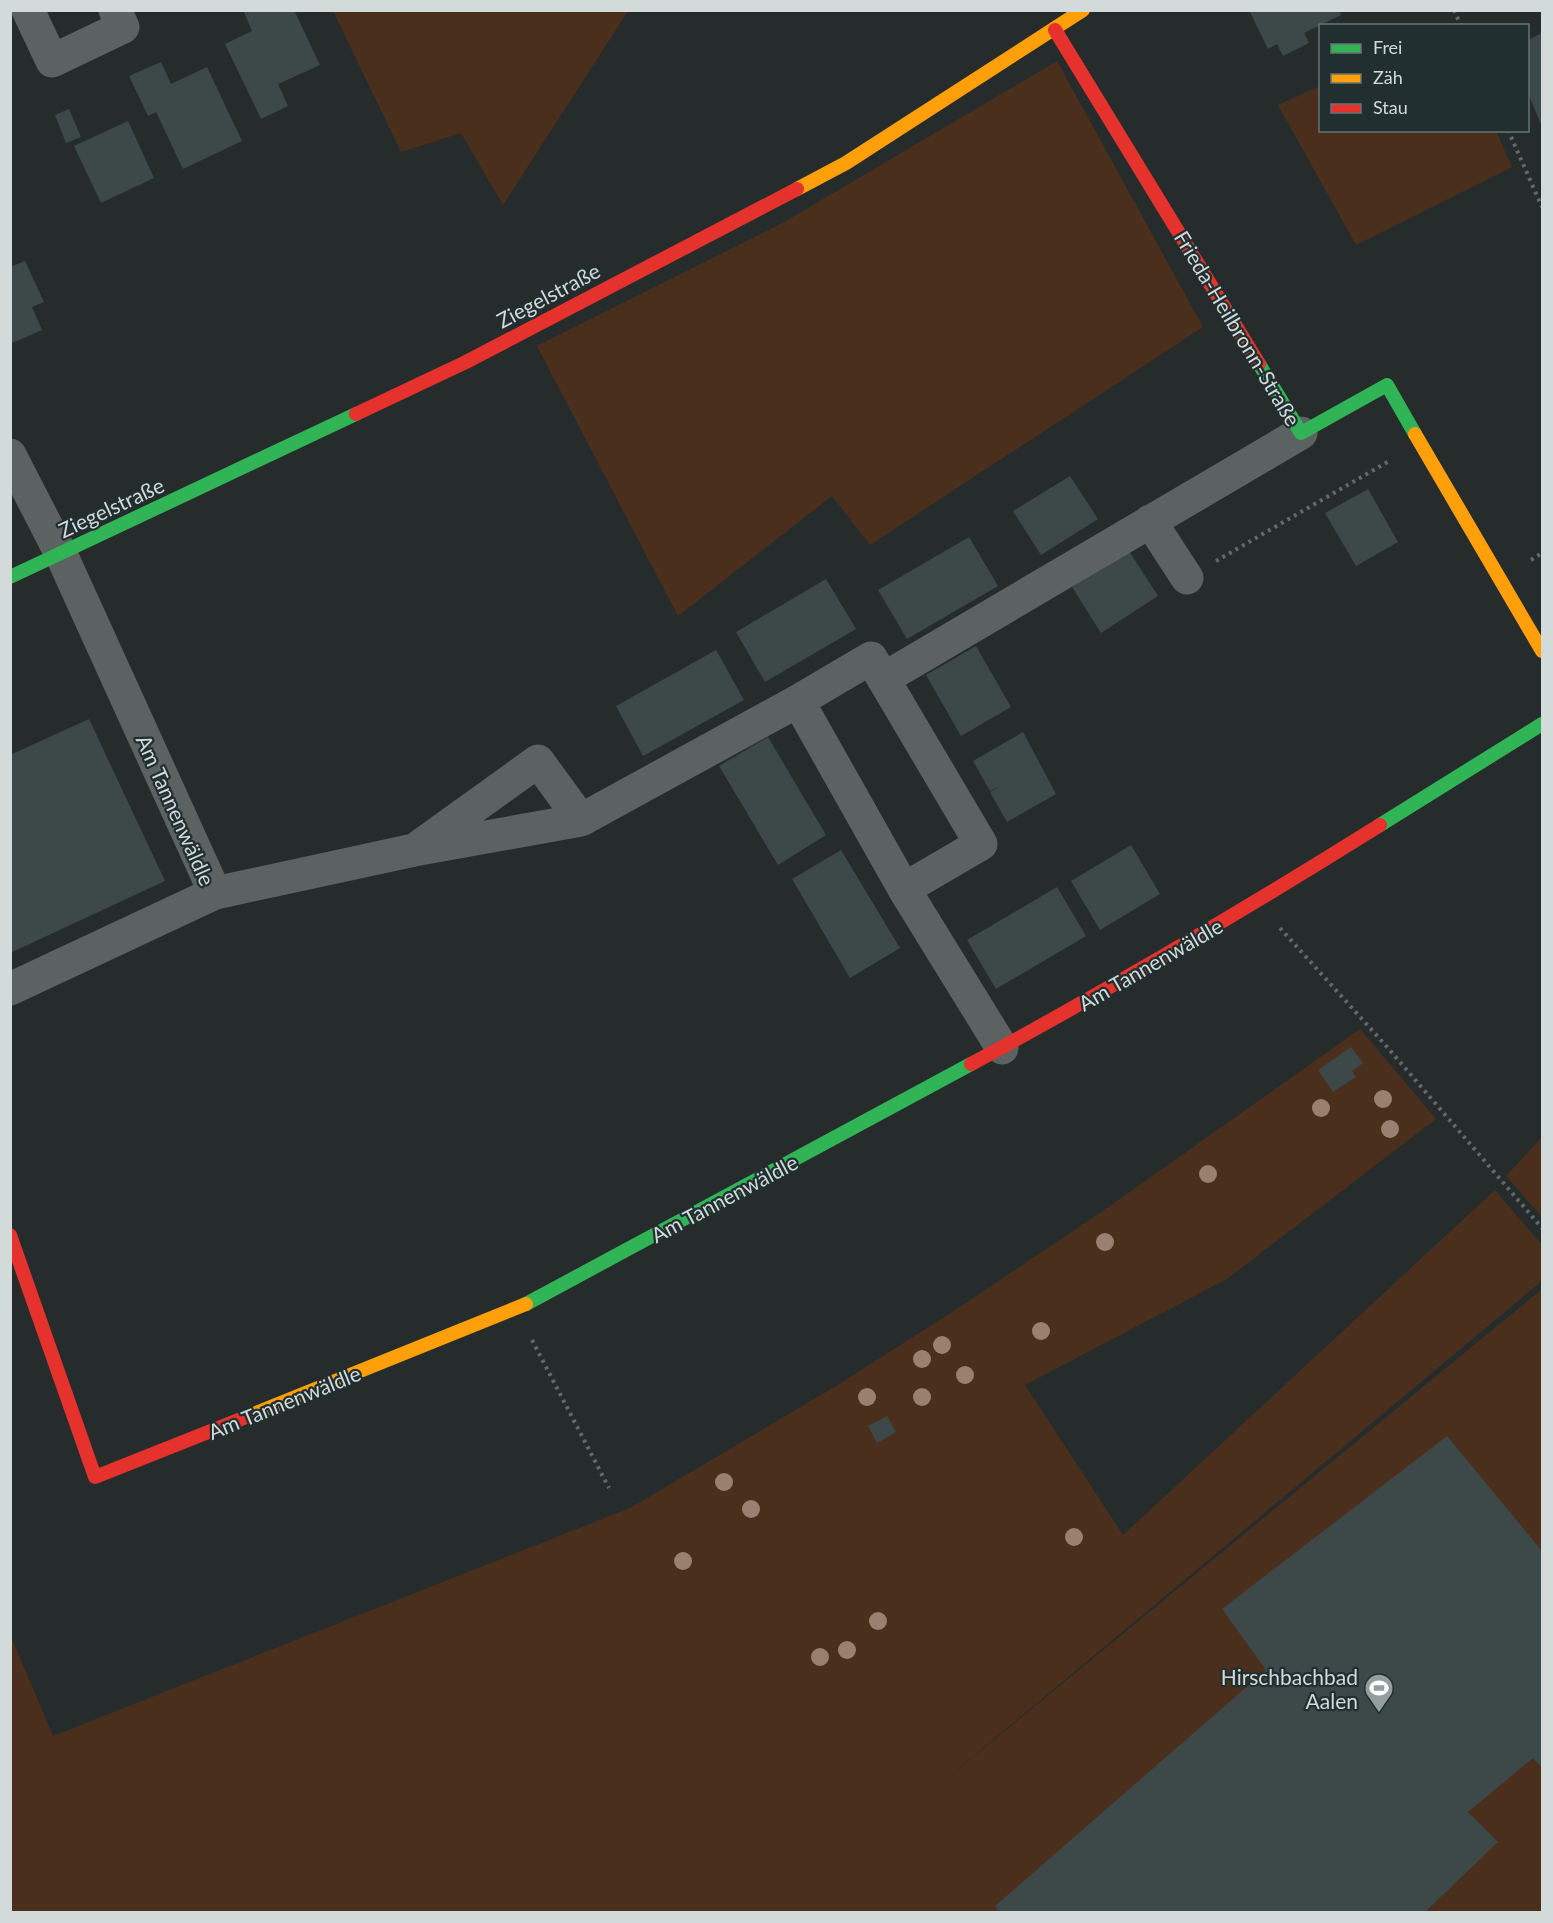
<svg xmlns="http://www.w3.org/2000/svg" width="1553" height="1923" font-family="Lato,sans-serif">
  <rect width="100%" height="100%" fill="#262c2c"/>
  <path fill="#4a2f1d" d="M333 11H628L503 205 461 133 401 152Z
    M1057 61 1203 327 870 545 832 496 678 616 537 346 779 225Z
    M1320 86V130L1496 131 1512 167 1356 245 1278 105Z
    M1360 1029 1436 1119 1227 1279 1025 1385 1123 1535 1495 1190 1542 1245V1281L933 1790 1542 1289V1912H11L10 1634 53 1736 630 1508 836 1386 963 1305 1107 1208Z
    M1542 1137V1217L1506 1176Z"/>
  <path fill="#3d4849" d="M243 10H294L320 65 278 84 288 106 261 119 225 44 252 31Z
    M1249 10H1339L1341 15 1304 33 1309 43 1283 56 1277 44 1268 49Z
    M1542 33V127L1528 93V40Z
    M161 62 171 84 207 67 242 141 183 169 156 112 148 116 129 76Z
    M69 109 81 137 66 143 55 115Z
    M128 121 154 178 101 203 74 146Z
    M25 261 44 302 32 307 42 330 10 344V267Z
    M1070 476 1098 519 1041 555 1013 511Z
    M1368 489 1398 542 1356 566 1325 513Z
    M969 537 998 586 907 639 878 590Z
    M1129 551 1158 596 1101 633 1072 587Z
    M826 579 856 629 765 682 736 632Z
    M976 646 1011 707 961 736 926 675Z
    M716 650 744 700 643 756 616 706Z
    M89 719 165 881 10 953V755Z
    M1023 732 1056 794 1007 822 990 792 1002 785 990 791 973 761Z
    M768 737 826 835 778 865 719 766Z
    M1131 845 1160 894 1100 930 1071 881Z
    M841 850 900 948 850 978 792 879Z
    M1057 887 1086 936 996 989 967 940Z
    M1351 1047 1363 1063 1352 1071 1356 1077 1333 1092 1318 1070Z
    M887 1416 896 1432 877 1443 868 1426Z
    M1447 1436 1542 1551V1768L1533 1758 1468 1812 1498 1842 1425 1912H1000L995 1906 1266 1670 1222 1609Z"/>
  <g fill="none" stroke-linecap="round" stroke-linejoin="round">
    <path stroke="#636868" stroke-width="4" stroke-dasharray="3 4.5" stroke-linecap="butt" d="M1454 10 1461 26
      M1508 130 1542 207
      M1531 560 1542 553
      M1216 561 1391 460
      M1280 928 1388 1048 1542 1228
      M532 1340 609 1488"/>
    <path stroke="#5c6262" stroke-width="33" d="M28 10 52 61 123 27 115 10
      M10 455 61 554 215 893 10 989
      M1150 521 1187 578
      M883 679 1301 433
      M420 846 538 761 581 820
      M904 889 981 844 871 658 798 701 904 889 1002 1048
      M215 893 414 850 581 820 798 701"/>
    <path stroke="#30b455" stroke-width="14" d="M1259 364 1301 433 1387 385 1415 434
      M10 577 356 414
      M1380 825 1542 724
      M526 1304 971 1064"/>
    <path stroke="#ff9f0a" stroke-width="14" d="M797 189 846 163 1083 10
      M1415 434 1542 651
      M246 1417 526 1304"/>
    <path stroke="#e5322d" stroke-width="14" d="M1055 30 1259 364
      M356 414 466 362 797 189
      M971 1064C1110 989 1246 909 1380 825
      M10 1235 95 1477 246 1417"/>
  </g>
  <g fill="#9a806f">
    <circle cx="1383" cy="1099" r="9"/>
    <circle cx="1321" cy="1108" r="9"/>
    <circle cx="1390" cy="1129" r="9"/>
    <circle cx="1208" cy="1174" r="9"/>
    <circle cx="1105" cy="1242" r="9"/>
    <circle cx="1041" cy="1331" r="9"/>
    <circle cx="942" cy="1345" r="9"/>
    <circle cx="922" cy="1359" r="9"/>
    <circle cx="965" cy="1375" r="9"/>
    <circle cx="867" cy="1397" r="9"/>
    <circle cx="922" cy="1397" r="9"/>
    <circle cx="724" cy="1482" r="9"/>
    <circle cx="751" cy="1509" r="9"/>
    <circle cx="1074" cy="1537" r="9"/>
    <circle cx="683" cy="1561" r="9"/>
    <circle cx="878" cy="1621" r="9"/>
    <circle cx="847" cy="1650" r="9"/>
    <circle cx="820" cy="1657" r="9"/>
  </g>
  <defs>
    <g id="stadium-pin" transform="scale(1.5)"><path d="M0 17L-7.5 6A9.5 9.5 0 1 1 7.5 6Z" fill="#969d9d" stroke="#222f30"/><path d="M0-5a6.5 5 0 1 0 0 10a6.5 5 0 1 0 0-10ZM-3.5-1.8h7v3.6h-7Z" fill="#fff"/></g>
  </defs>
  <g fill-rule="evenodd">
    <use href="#stadium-pin" x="1379" y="1688"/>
  </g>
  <g text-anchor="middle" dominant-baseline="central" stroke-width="4.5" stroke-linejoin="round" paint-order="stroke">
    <g font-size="21" fill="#d2dada" stroke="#222f30">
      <text transform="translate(548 295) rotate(-28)">Ziegelstraße</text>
      <text transform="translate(1238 328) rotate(59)">Frieda-Heilbronn-Straße</text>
      <text transform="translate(111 507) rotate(-25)">Ziegelstraße</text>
      <text transform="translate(176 810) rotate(66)">Am Tannenwäldle</text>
      <text transform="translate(1150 964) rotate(-30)">Am Tannenwäldle</text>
      <text transform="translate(724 1198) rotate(-28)">Am Tannenwäldle</text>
      <text transform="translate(284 1402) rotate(-22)">Am Tannenwäldle</text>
    </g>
    <g font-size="21" fill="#d2dada" stroke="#222f30" text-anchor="end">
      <text x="1358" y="1676">Hirschbachbad<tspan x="1358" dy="24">Aalen</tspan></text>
    </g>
  </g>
  <rect width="1553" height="1923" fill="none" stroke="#d2dada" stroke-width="24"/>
  <rect x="1319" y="24" width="210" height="108" fill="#222f30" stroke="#687374" stroke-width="1.5"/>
  <rect x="1331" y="44" width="30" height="9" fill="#30b455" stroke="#687374" stroke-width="1.5"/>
  <text x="1373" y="54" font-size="18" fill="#d2dada">Frei</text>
  <rect x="1331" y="74" width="30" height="9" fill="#ff9f0a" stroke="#687374" stroke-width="1.5"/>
  <text x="1373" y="84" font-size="18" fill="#d2dada">Zäh</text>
  <rect x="1331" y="104" width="30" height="9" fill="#e5322d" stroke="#687374" stroke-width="1.5"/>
  <text x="1373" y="114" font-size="18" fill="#d2dada">Stau</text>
</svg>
